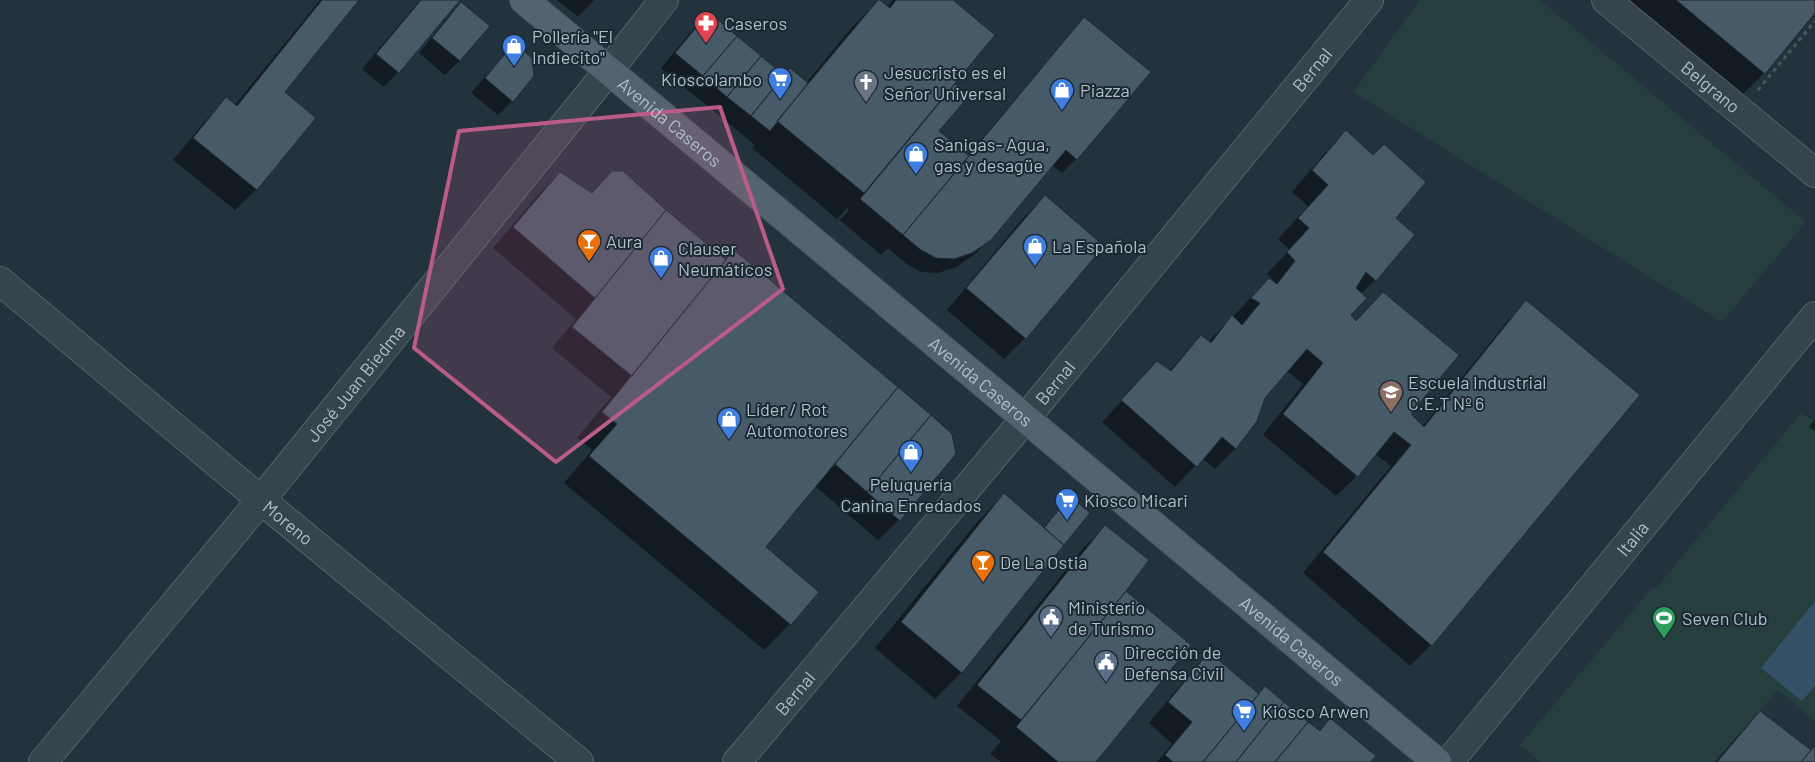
<svg xmlns="http://www.w3.org/2000/svg" width="1815" height="762" font-family="Barlow,sans-serif">
  <rect width="100%" height="100%" fill="#22333e"/>
  <path fill="#243f3e" d="M1420 0H1540L1806 222 1722 322 1353 92Z
    M1801 413 1815 422V721L1778 690 1717 762H1540L1520 745 1651 589 1658 586Z"/>
  <path fill="#345167" d="M1815 601V686L1802 701 1761 668Z"/>
  <path fill="#0007" d="M320 0H357L283 92 315 118 256 190 235 210 173 160 206 120 227 99 235 105Z
    M420 0H458L442 20 444 21 461 4 460 60 445 75 419 53 444 22 442 20 398 72 384 87 362 69Z
    M557 0H594L578 17Z
    M893 0H951L948 91 949 92 937 131 967 157 1070 34 1084 19 1149 73 1076 159 1062 173 1052 165 990 239 975 254 956 267 938 273 921 272 907 264 888 248 881 255 840 220 849 210 847 208 837 219 752 148 755 145 661 68 694 28 709 14 783 76 806 83 853 26 879 1 887 7Z
    M1619 0H1815V11L1764 73 1738 99Z
    M514 45 512 101 498 115 471 93Z
    M1346 132 1394 218 1375 280 1361 294 1350 315 1355 322 1383 293 1409 415 1422 427 1506 323 1526 302 1638 395 1431 645 1410 666 1303 573 1391 466 1375 454 1357 476 1336 496 1263 435 1303 384 1287 371 1264 397 1256 421 1235 449 1215 469 1202 458 1175 487 1102 422 1157 363 1169 371 1201 336 1208 342 1269 279 1275 284 1276 283 1267 274 1290 250 1278 239 1308 206 1292 192 1325 153Z
    M613 172H623L665 211 726 261 734 252 898 388 899 520 878 540 815 486 764 548 817 592 790 624 764 650 564 483 592 450 577 438 611 397 552 348 576 319 493 248 539 194 560 173 591 194Z
    M1045 197 1102 246 1025 338 1004 359 947 310 1024 217Z
    M1815 419V431L1809 427Z
    M1004 495 1043 528 1070 498 1063 544 961 673 935 699 875 648 978 521Z
    M1105 527 1122 597 1095 762H1001L990 754 1001 741 957 706 1084 547Z
    M1209 654 1258 694 1265 688 1318 732 1330 720 1370 762H1157L1172 744 1149 723 1189 675Z
    M1761 712 1810 751 1815 745V762H1715L1740 733Z"/>
  <path fill="#475a68" stroke="#1d2b35" d="M322 0H359L285 92 316 118 257 190 193 138 226 97 237 106Z
    M421 0H460L399 73 376 54Z
    M878 0H880L890 8 896 0H953L995 35 864 193 777 121Z
    M1676 0H1815V13L1765 74Z
    M461 2 490 26 460 61 432 38Z
    M709 12 737 36 703 76 675 53Z
    M1084 17 1151 72 1077 160 1066 150 991 240 972 253 954 259 936 258 921 250 903 235Z
    M737 36 761 56 727 97 703 76Z
    M514 43 532 58 534 76 513 102 485 78Z
    M761 56 784 75 751 116 727 97Z
    M790 68 808 83 770 131 751 116Z
    M955 84 969 96 939 131 969 156 903 235 860 199Z
    M1346 130 1373 155 1384 144 1426 182 1396 218 1415 235 1376 281 1366 272 1356 288 1367 298 1351 315 1356 321 1383 292 1459 355 1411 414 1424 427 1526 300 1640 395 1432 646 1323 552 1411 445 1394 432 1358 477 1283 414 1323 363 1307 349 1265 398 1257 421 1236 449 1222 437 1197 467 1121 400 1157 361 1171 371 1201 335 1211 343 1232 315 1242 325 1260 303 1251 298 1269 278 1277 284 1295 261 1287 252 1309 228 1298 218 1328 185 1312 170Z
    M612 171H623L666 210 595 298 513 227 560 172 592 193Z
    M1045 195 1104 246 1026 339 966 288Z
    M666 210 726 260 632 376 572 327Z
    M734 250 898 387 766 547 819 592 791 625 589 456 617 424 602 412Z
    M898 387 931 415 867 492 835 464Z
    M931 415 952 434 956 454 900 521 867 492Z
    M1004 493 1064 545 962 673 901 622Z
    M1070 496 1090 513 1064 545 1044 528Z
    M1105 525 1149 560 1126 591 1021 720 977 685Z
    M1126 591 1191 645 1096 762H1058L1016 727Z
    M1209 652 1259 694 1203 762H1173L1165 755 1192 722 1168 702Z
    M1265 686 1284 702 1236 762H1203Z
    M1284 702 1308 722 1275 762H1236Z
    M1760 711 1811 750 1801 762H1717Z
    M1330 718 1376 756 1371 762H1275L1308 722 1320 731Z
    M1815 746V762H1801L1811 750Z"/>
  <g fill="none" stroke-linecap="round" stroke-linejoin="round">
    <g stroke="#54626c" stroke-width="30">
      <g id="minor">
        <path id="s1" d="M1606 0 1815 173"/>
        <path id="s2" d="M0 281 261 500 579 762"/>
        <path id="s3" d="M43 762 261 500 609 70 664 0"/>
        <path id="s4" d="M737 762 1025 419 1369 0"/>
        <path id="s5" d="M1449 762 1815 316"/>
      </g>
    </g>
    <g stroke="#42505a" stroke-width="30">
      <g id="major">
        <path id="s6" d="M524 0 1437 762"/>
      </g>
    </g>
    <path stroke="#425b5a" stroke-width="3" stroke-dasharray="4 4" stroke-linecap="butt" d="M1758 90 1815 21"/>
    <use href="#minor" stroke="#36444e" stroke-width="28"/>
    <use href="#major" stroke="#53636f" stroke-width="28"/>
  </g>
  <path fill="#bb5b87" fill-opacity="0.2" stroke="#bb5b87" stroke-width="4" stroke-linejoin="round" d="M720 107 783 289 556 462 414 348 459 131Z"/>
  <defs>
    <g id="pharmacy-pin" transform="scale(1.25)"><path d="M0 17L-7.5 6A9.5 9.5 0 1 1 7.5 6Z" fill="#e0444e" stroke="#1b2933"/><path d="M-2-6h4v4h4v4h-4v4h-4v-4h-4v-4h4Z" fill="#fff"/></g>
    <g id="shop-pin" transform="scale(1.25)"><path d="M0 17L-7.5 6A9.5 9.5 0 1 1 7.5 6Z" fill="#3f7fe0" stroke="#1b2933"/><path d="M-5-2.5h2.3a2.7 3.5 0 0 1 5.4 0H5L5.5 6h-11ZM-1.5-2.5h3a1.5 2.3 0 0 0-3 0Z" fill="#fff"/></g>
    <g id="supermarket-pin" transform="scale(1.25)"><path d="M0 17L-7.5 6A9.5 9.5 0 1 1 7.5 6Z" fill="#3f7fe0" stroke="#1b2933"/><path d="M-6-5.5h2.5l.6 2H6L4.5 2H-2.5L-4.4-4H-6ZM-1.5 3.2a1.3 1.3 0 1 0 .1 0ZM3 3.2a1.3 1.3 0 1 0 .1 0Z" fill="#fff"/></g>
    <g id="church-pin" transform="scale(1.25)"><path d="M0 17L-7.5 6A9.5 9.5 0 1 1 7.5 6Z" fill="#6b7280" stroke="#1b2933"/><path d="M-1.2-6h2.4v3.5h3.3v2.4h-3.3V6h-2.4V-.1h-3.3v-2.4h3.3Z" fill="#fff"/></g>
    <g id="bar-pin" transform="scale(1.25)"><path d="M0 17L-7.5 6A9.5 9.5 0 1 1 7.5 6Z" fill="#e8710a" stroke="#1b2933"/><path d="M-6-5H6L.8 .8V4.5H3.5V6h-7V4.5H-.8V.8Z" fill="#fff"/></g>
    <g id="school-pin" transform="scale(1.25)"><path d="M0 17L-7.5 6A9.5 9.5 0 1 1 7.5 6Z" fill="#8d6e63" stroke="#1b2933"/><path d="M0-5L7-2L0 1L-7-2ZM-4 1L0 2.5L4 1V4Q0 6-4 4Z" fill="#fff"/></g>
    <g id="civic-pin" transform="scale(1.25)"><path d="M0 17L-7.5 6A9.5 9.5 0 1 1 7.5 6Z" fill="#5c6f8a" stroke="#1b2933"/><path d="M-.6-6.5H3V-4.5H.6V-3L4-1V1h2V6H-6V1h2V-1L-.6-3ZM-1.2 2.5V6h2.4V2.5Z" fill="#fff"/></g>
    <g id="stadium-pin" transform="scale(1.25)"><path d="M0 17L-7.5 6A9.5 9.5 0 1 1 7.5 6Z" fill="#2e9e5b" stroke="#1b2933"/><path d="M0-5a6.5 5 0 1 0 0 10a6.5 5 0 1 0 0-10ZM-3.5-1.8h7v3.6h-7Z" fill="#fff"/></g>
  </defs>
  <g fill-rule="evenodd">
    <use href="#pharmacy-pin" x="706" y="23"/>
    <use href="#shop-pin" x="514" y="46"/>
    <use href="#supermarket-pin" x="780" y="79"/>
    <use href="#church-pin" x="866" y="82"/>
    <use href="#shop-pin" x="1062" y="90"/>
    <use href="#shop-pin" x="916" y="154"/>
    <use href="#bar-pin" x="589" y="241"/>
    <use href="#shop-pin" x="1035" y="246"/>
    <use href="#shop-pin" x="661" y="258"/>
    <use href="#school-pin" x="1391" y="392"/>
    <use href="#shop-pin" x="729" y="419"/>
    <use href="#shop-pin" x="911" y="452"/>
    <use href="#supermarket-pin" x="1067" y="500"/>
    <use href="#bar-pin" x="983" y="562"/>
    <use href="#civic-pin" x="1051" y="617"/>
    <use href="#stadium-pin" x="1664" y="618"/>
    <use href="#civic-pin" x="1106" y="662"/>
    <use href="#supermarket-pin" x="1244" y="711"/>
  </g>
  <g text-anchor="middle" dominant-baseline="central" stroke-width="4" stroke-linejoin="round" paint-order="stroke">
    <g font-size="18" fill="#b1bfca" stroke="#1b2933" text-anchor="start">
      <text x="724" y="23">Caseros</text>
      <text x="532" y="36">Pollería "El<tspan x="532" dy="21">Indiecito"</tspan></text>
      <text x="884" y="72">Jesucristo es el<tspan x="884" dy="21">Señor Universal</tspan></text>
      <text x="762" y="79" text-anchor="end">Kioscolambo</text>
      <text x="1080" y="90">Piazza</text>
      <text x="934" y="144">Sanigas- Agua,<tspan x="934" dy="21">gas y desagüe</tspan></text>
      <text x="606" y="241">Aura</text>
      <text x="1052" y="246">La Española</text>
      <text x="678" y="248">Clauser<tspan x="678" dy="21">Neumáticos</tspan></text>
      <text x="1408" y="382">Escuela Industrial<tspan x="1408" dy="21">C.E.T Nº 6</tspan></text>
      <text x="746" y="409">Líder / Rot<tspan x="746" dy="21">Automotores</tspan></text>
      <text x="911" y="484" text-anchor="middle">Peluquería<tspan x="911" dy="21">Canina Enredados</tspan></text>
      <text x="1084" y="500">Kiosco Micari</text>
      <text x="1000" y="562">De La Ostia</text>
      <text x="1068" y="607">Ministerio<tspan x="1068" dy="21">de Turismo</tspan></text>
      <text x="1682" y="618">Seven Club</text>
      <text x="1124" y="652">Dirección de<tspan x="1124" dy="21">Defensa Civil</tspan></text>
      <text x="1262" y="711">Kiosco Arwen</text>
    </g>
    <g font-size="18" fill="#b1bfca" stroke="#1b2933">
      <text stroke="none"><textPath href="#s4" startOffset="900">Bernal</textPath></text>
      <text stroke="none"><textPath href="#s1" startOffset="136">Belgrano</textPath></text>
      <text stroke="none"><textPath href="#s6" startOffset="190">Avenida Caseros</textPath></text>
      <text stroke="none"><textPath href="#s6" startOffset="595">Avenida Caseros</textPath></text>
      <text stroke="none"><textPath href="#s3" startOffset="491">José Juan Biedma</textPath></text>
      <text stroke="none"><textPath href="#s4" startOffset="495">Bernal</textPath></text>
      <text stroke="none"><textPath href="#s2" startOffset="376">Moreno</textPath></text>
      <text stroke="none"><textPath href="#s5" startOffset="289">Italia</textPath></text>
      <text stroke="none"><textPath href="#s6" startOffset="1000">Avenida Caseros</textPath></text>
      <text stroke="none"><textPath href="#s4" startOffset="90">Bernal</textPath></text>
    </g>
  </g>
</svg>
